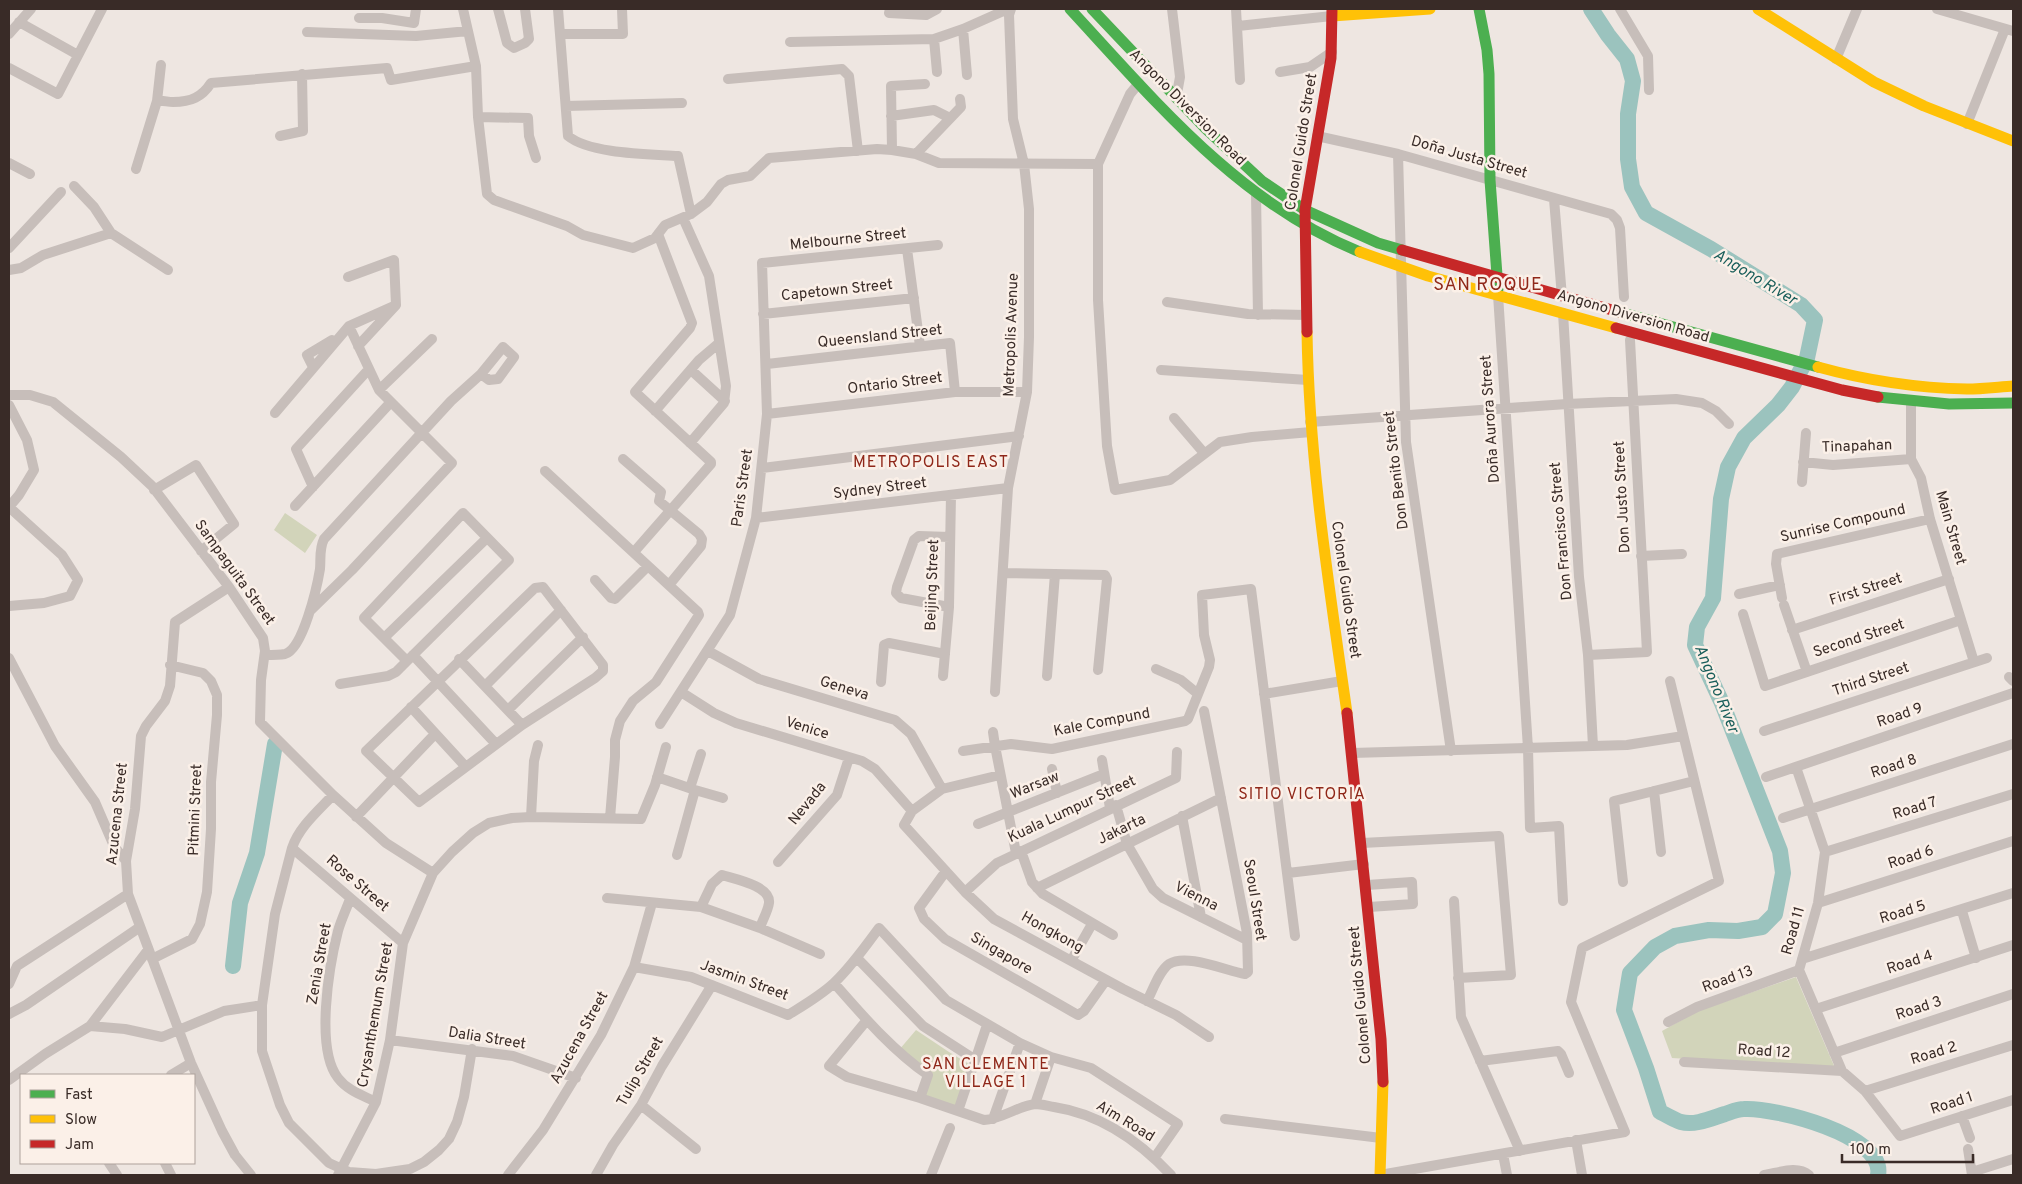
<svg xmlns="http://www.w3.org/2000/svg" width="2022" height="1184" font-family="Overpass,sans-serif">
  <rect width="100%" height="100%" fill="#eee6e1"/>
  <path fill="#d2d4ba" d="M285 513 317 535 305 553 274 530Z
    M1796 977 1835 1068 1672 1058 1662 1031 1698 1011Z
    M916 1030 949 1052 969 1064 957 1107 925 1095 932 1074 899 1050Z"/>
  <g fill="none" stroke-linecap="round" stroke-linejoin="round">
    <path stroke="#9bc3be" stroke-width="16" d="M1591 9 1608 35 1627 59 1633 81 1628 114V159L1632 187 1646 213 1711 249 1801 305 1815 320 1807 358 1792 387 1778 405 1744 438 1728 467 1721 499 1713 598 1697 627 1695 645 1722 703 1780 851 1783 873 1775 914 1762 927 1738 931 1709 930 1675 936 1655 947 1630 973 1624 1010 1646 1068 1660 1112C1667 1115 1674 1120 1681 1122 1695 1126 1712 1118 1725 1114 1731 1112 1738 1109 1744 1109 1773 1107 1886 1135 1878 1175
      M233 966 240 903 257 853 275 744"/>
    <path stroke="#c7beba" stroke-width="10" d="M463 9 476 66 478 117 487 194 494 200 567 226 583 235 633 248 655 238 665 225 691 214 707 202 721 184 728 180 750 176 769 158 877 149 892 150 916 154 939 163 1098 164
      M498 9 507 43 514 48 525 43 529 39 525 9
      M558 9 568 136C590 154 649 154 678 156L691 214
      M890 9 889 13 926 15 937 9
      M1172 9 1180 77 1176 99
      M1236 9 1240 80
      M1620 9 1648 56 1649 90
      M1937 9 2013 31
      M359 18H382L414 23 416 9
      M19 22 78 55
      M1238 26 1332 16
      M963 29 967 75
      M307 32 416 36 468 31
      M9 34 31 9
      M560 34H623L622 9
      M934 39 937 72
      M790 42 934 39 963 29 1008 9
      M1836 59 1857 9
      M9 68 58 94 102 9
      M1280 72 1310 67 1332 52
      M728 79 842 69 849 76 858 151
      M1139 83 1130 94 1098 164V300L1107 446 1115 490 1170 480 1220 442 1252 437 1311 432
      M157 101 161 65
      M566 106 682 103
      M891 116 934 110 950 118
      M478 117 528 118 529 136 536 158
      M1967 124 2005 29
      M280 136 303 131 302 74
      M1317 136 1398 154 1611 214 1617 220 1620 228 1624 297
      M892 150 891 86 925 84
      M916 154 961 107 960 99
      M1398 154 1406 442 1451 751
      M9 163 30 174
      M136 169 157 101C163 100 167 102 173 102 191 102 202 97 211 83L387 68 391 80 476 66
      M74 186 94 207 111 233 168 270
      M1256 194 1258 315
      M1554 199 1562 297
      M683 218 709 276 726 386 724 403 690 443
      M9 248 61 192
      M907 249 920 346
      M9 270 21 268 43 255 111 233
      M348 277 394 260 396 305 358 346
      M1498 295 1528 748 1530 828 1559 826 1563 901
      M1167 302 1248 314 1307 315
      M1563 313 1579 577 1588 655 1593 746
      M763 314 914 298
      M767 364 950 343 955 392
      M313 367 307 355 332 340
      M691 370 725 401
      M1161 370 1308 380
      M379 390 432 339
      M9 395H30L53 402 121 457 152 486 229 587 263 638 265 651 261 680 260 722 333 795 386 843 433 873
      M1911 402V459L1921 478 1930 519 1974 662
      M9 405 27 440 34 470 19 495 9 507 62 555 78 580 70 596 44 603 9 606
      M655 411 699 360 719 343
      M275 413 349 326 396 305
      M767 414 955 392H1027
      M1174 418 1204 453
      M1310 422 1567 404 1676 399 1702 403 1716 411 1729 424
      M623 459 661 492 659 501 699 534 702 539 701 546 669 585
      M1803 462 1833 465 1911 459
      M762 468 1019 436
      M545 471 698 612 699 615 656 682 633 701 620 721 615 740V757L610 818
      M1802 482 1806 433
      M313 487 296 449 369 369
      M154 490 196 465 234 524 201 551
      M295 506 390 403
      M463 513 509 560 407 661 364 618Z
      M756 518 1008 488
      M634 552 711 464V462L635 392 690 328 692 323 658 234
      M1641 556 1682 554
      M1003 573 1105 575 1107 579 1098 670
      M595 580 611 598 615 599 648 566
      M229 587 175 622 170 686 165 701 146 726 141 736 135 809 126 861 128 894 191 1063 222 1131 235 1155 251 1175
      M543 587 603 665V671L595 678 522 725 419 802 366 751 535 588Z
      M1739 594 1780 585
      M1782 598 1776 564 1777 554 1930 519
      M1784 605 1807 672
      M949 607 901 598 896 593 897 587 914 540 919 536 950 537
      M310 611 352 570 452 463 379 390 349 326
      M1743 614 1765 686 1961 620
      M1792 630 1949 579
      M384 638 487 538
      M708 651 759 679 895 720 911 734 942 789
      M265 655C271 655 279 655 285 654 303 649 317 587 320 569 321 558 319 549 324 539L451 401 481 374 503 347 514 357 498 379 489 380 481 374
      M413 655 496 744
      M1588 655 1647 652 1630 340
      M9 658 55 746 95 802 114 846 126 861
      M459 659 522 725
      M1156 669 1181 680 1198 694
      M943 676 949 607 951 495
      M1047 676 1055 574
      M2009 677 2013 681
      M881 682 884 645 889 643 945 654
      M340 684 388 676 396 672 407 661
      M485 686 561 610
      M681 692 714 713 736 723 862 761 875 769 912 811
      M995 692 1008 488 1027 392 1029 337V209L1024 164 1013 119 1009 15 1011 9
      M1264 694 1342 681
      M411 707 465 766
      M508 710 583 637
      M660 724 730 615 756 518 767 414 762 263 938 245
      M1764 731 1987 658
      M993 732 995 746 1016 853
      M963 751 1011 744 1052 749 1185 721 1188 719 1209 667 1210 660 1204 635 1202 595 1251 589 1295 936
      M1352 753 1627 745 1683 736
      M1102 760 1110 808
      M1796 767 1825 852 1818 903 1799 970 1842 1071 1865 1091 1900 1136 2013 1100
      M1052 769 1057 793
      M1000 775 942 789 912 811 904 825 965 892 994 919 1123 989 1176 1015 1209 1037
      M657 777 695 790 723 798
      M1766 777 2013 693
      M690 788 701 754
      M1654 791 1661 852
      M333 795C318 811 299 827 292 848L275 914 262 1005V1051L280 1105 289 1123 329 1163 349 1172 376 1174 410 1169 424 1162 439 1150 449 1139 457 1122 464 1097 472 1049
      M1116 805 1127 844 1153 889 1163 898 1247 940
      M1182 816 1201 917
      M356 817 435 734
      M531 817 534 761 538 745
      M1783 818 2013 744
      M978 824 1104 774
      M1362 843 1499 836 1511 975 1458 978
      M292 848 403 943
      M1021 851 1032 882 1043 894 1113 935
      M1825 852 2013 794
      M677 855 695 790
      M778 862 837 795 849 758
      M946 871 919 908 924 919 945 939 1078 1015 1084 1011 1106 980
      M1288 873 1364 864
      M1623 882 1614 801 1694 781
      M1367 885 1412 882 1413 904 1369 907
      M1037 888 1221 798
      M965 892 997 863 1176 778 1177 752
      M607 898 701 907 760 928 820 954
      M350 899C346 910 341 920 338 931 329 966 315 1049 338 1078 348 1091 362 1095 376 1102
      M1454 901 1461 1017 1520 1151
      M1818 903 2013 841
      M701 907 712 884 722 875C735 879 771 886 769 903 768 911 762 921 760 928
      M1962 911 1976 958
      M857 958 923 1026 974 1059
      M152 959 192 939 200 924 207 892 211 829V782L217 715V695L211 681 203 673 170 665
      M1802 959 2013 893
      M1071 961 1092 924
      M634 967 691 977 788 1015C804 1005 820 996 834 983 851 967 865 947 879 928L946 1000 1020 1043 1051 1057 1091 1068 1178 1124 1155 1157
      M834 983C863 1016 892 1050 928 1075L920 1098
      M9 984 17 966 128 894
      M1147 1001C1153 990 1159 971 1169 964 1187 953 1226 971 1245 974L1248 972 1247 933 1204 711
      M1816 1009 2013 945
      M9 1014 26 1005 140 927
      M867 1020 829 1066 847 1077 920 1098 984 1120C1002 1119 1018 1106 1035 1104 1041 1104 1048 1106 1054 1107 1100 1114 1140 1142 1171 1175
      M1668 1022 1697 1007 1799 970
      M90 1026 125 1029 162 1037 224 1011 262 1005
      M390 1040 513 1056 576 1078
      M1834 1053 2013 994
      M1480 1061 1558 1051 1561 1054 1569 1073
      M1684 1062 1842 1071
      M171 1075 191 1063
      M9 1080 45 1054 90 1026 148 950
      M1865 1091 2013 1045
      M1035 1104 1051 1057
      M641 1105 696 1149
      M958 1111 987 1025
      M1962 1116 1970 1138
      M993 1119 1020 1043
      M1225 1119 1381 1138
      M1576 1140 1582 1175
      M1968 1149 1972 1175
      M1503 1154 1507 1175
      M109 1163 117 1175
      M165 1163 171 1175
      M1972 1172 2013 1159
      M338 1175 376 1102 390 1040 403 943 433 873 452 852 473 833 489 823 512 818 531 817 641 819 655 785 666 747
      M508 1175 543 1130 601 1035 634 967 652 903
      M596 1175 613 1145 641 1105 662 1066 712 985
      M931 1175 950 1128
      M1380 1175 1625 1132 1571 1002 1582 948 1719 881 1670 681
      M1764 1175C1778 1173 1797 1165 1809 1175"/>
    <path stroke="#4caf50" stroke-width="11" d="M1070 9C1156 102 1239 203 1360 252
      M1092 9 1205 128 1262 181 1305 210 1378 243 1402 250
      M1479 9 1487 50 1489 74 1490 180 1498 289
      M1619 312 1818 367
      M1878 397 1949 404 2013 403"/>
    <path stroke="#ffc107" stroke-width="11" d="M1758 9 1874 82 1924 106 2013 141
      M1332 16 1430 9
      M1360 252 1428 276 1616 328
      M1307 332C1309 460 1329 586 1347 713
      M1818 367C1865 380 1917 388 1967 389 1982 389 1998 387 2013 386
      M1380 1175 1383 1082"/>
    <path stroke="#c62828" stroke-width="11" d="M1402 250 1619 312
      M1616 328 1842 390 1878 397
      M1307 332 1305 210 1331 58 1332 9
      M1347 713 1381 1039 1383 1082"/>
  </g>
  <g text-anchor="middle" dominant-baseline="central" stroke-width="5" stroke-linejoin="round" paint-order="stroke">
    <g font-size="15" fill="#392b27" stroke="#fbf0e8">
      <text transform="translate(1187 108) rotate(45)">Angono Diversion Road</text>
      <text transform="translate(1302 142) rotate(-81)">Colonel Guido Street</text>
      <text transform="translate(1469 158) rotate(16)">Doña Justa Street</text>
      <text transform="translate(848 240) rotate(-6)">Melbourne Street</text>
      <text transform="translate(837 291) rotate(-6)">Capetown Street</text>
      <text transform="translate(1633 317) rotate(16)">Angono Diversion Road</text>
      <text transform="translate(1012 335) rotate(-88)">Metropolis Avenue</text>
      <text transform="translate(880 337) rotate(-6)">Queensland Street</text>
      <text transform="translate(895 384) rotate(-7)">Ontario Street</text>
      <text transform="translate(1491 419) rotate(-94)">Doña Aurora Street</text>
      <text transform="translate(1857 447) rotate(-2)">Tinapahan</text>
      <text transform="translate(1397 470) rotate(-97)">Don Benito Street</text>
      <text transform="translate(743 488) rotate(-82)">Paris Street</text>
      <text transform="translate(880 489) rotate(-7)">Sydney Street</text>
      <text transform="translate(1623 497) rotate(-93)">Don Justo Street</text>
      <text transform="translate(1843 524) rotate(-13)">Sunrise Compound</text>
      <text transform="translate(1950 528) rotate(74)">Main Street</text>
      <text transform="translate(1562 531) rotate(-95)">Don Francisco Street</text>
      <text transform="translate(234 573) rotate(54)">Sampaguita Street</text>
      <text transform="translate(933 585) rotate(-88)">Beijing Street</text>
      <text transform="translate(1345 590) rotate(82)">Colonel Guido Street</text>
      <text transform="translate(1866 590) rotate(-18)">First Street</text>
      <text transform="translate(1859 639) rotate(-18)">Second Street</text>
      <text transform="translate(1871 680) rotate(-18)">Third Street</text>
      <text transform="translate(844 689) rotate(17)">Geneva</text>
      <text transform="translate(1900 716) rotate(-19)">Road 9</text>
      <text transform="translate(1102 723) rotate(-11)">Kale Compund</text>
      <text transform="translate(807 729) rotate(17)">Venice</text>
      <text transform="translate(1894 767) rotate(-18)">Road 8</text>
      <text transform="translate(1035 786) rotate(-22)">Warsaw</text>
      <text transform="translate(808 804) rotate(-51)">Nevada</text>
      <text transform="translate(1915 809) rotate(-17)">Road 7</text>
      <text transform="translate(196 810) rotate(-88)">Pitmini Street</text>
      <text transform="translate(1072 810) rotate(-25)">Kuala Lumpur Street</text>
      <text transform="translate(118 814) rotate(-84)">Azucena Street</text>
      <text transform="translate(1122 830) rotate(-26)">Jakarta</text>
      <text transform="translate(1911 858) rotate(-18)">Road 6</text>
      <text transform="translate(357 884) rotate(41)">Rose Street</text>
      <text transform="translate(1196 897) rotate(27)">Vienna</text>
      <text transform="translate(1254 900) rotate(81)">Seoul Street</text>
      <text transform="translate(1903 913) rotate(-17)">Road 5</text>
      <text transform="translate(1794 931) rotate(-74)">Road 11</text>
      <text transform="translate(1052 933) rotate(29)">Hongkong</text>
      <text transform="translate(1001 954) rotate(30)">Singapore</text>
      <text transform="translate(1910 963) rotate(-18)">Road 4</text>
      <text transform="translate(320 964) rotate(-80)">Zenia Street</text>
      <text transform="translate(1728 980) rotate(-20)">Road 13</text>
      <text transform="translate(744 981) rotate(20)">Jasmin Street</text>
      <text transform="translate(1361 995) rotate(-95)">Colonel Guido Street</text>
      <text transform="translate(1919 1009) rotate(-18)">Road 3</text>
      <text transform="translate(376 1015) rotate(-80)">Crysanthemum Street</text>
      <text transform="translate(580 1038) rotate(-61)">Azucena Street</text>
      <text transform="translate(487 1039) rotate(9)">Dalia Street</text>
      <text transform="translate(1764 1052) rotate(4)">Road 12</text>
      <text transform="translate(1934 1054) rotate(-17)">Road 2</text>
      <text transform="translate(641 1072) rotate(-60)">Tulip Street</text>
      <text transform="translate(1952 1104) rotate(-18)">Road 1</text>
      <text transform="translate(1125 1122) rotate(31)">Aim Road</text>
    </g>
    <g font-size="16" font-style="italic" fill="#195e5a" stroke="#fbf0e8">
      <text transform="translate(1755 278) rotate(31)">Angono River</text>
      <text transform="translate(1716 689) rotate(68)">Angono River</text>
    </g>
    <g font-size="16" letter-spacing="1" fill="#8f2719" stroke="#fbf0e8">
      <text x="931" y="463">METROPOLIS EAST</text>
      <text x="1302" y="795">SITIO VICTORIA</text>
      <text x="986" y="1065">SAN CLEMENTE<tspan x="986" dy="18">VILLAGE 1</tspan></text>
    </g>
    <g font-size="18" letter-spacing="1" fill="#8f2719" stroke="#fbf0e8">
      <text x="1488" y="285">SAN ROQUE</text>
    </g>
  </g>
  <rect width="2022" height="1184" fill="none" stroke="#392b27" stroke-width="20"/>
  <rect x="20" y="1074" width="175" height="90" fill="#fbf0e8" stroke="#ada19b"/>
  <rect x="30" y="1090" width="25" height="8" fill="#4caf50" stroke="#ada19b"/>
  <text x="65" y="1099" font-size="15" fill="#392b27">Fast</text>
  <rect x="30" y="1115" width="25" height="8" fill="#ffc107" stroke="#ada19b"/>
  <text x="65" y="1124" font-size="15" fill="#392b27">Slow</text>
  <rect x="30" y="1140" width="25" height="8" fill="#c62828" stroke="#ada19b"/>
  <text x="65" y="1149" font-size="15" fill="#392b27">Jam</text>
  <path d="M1842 1154v8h131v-8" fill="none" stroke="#392b27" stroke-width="2.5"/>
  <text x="1850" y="1154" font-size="15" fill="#392b27" stroke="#fbf0e8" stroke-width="4" paint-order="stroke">100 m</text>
</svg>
